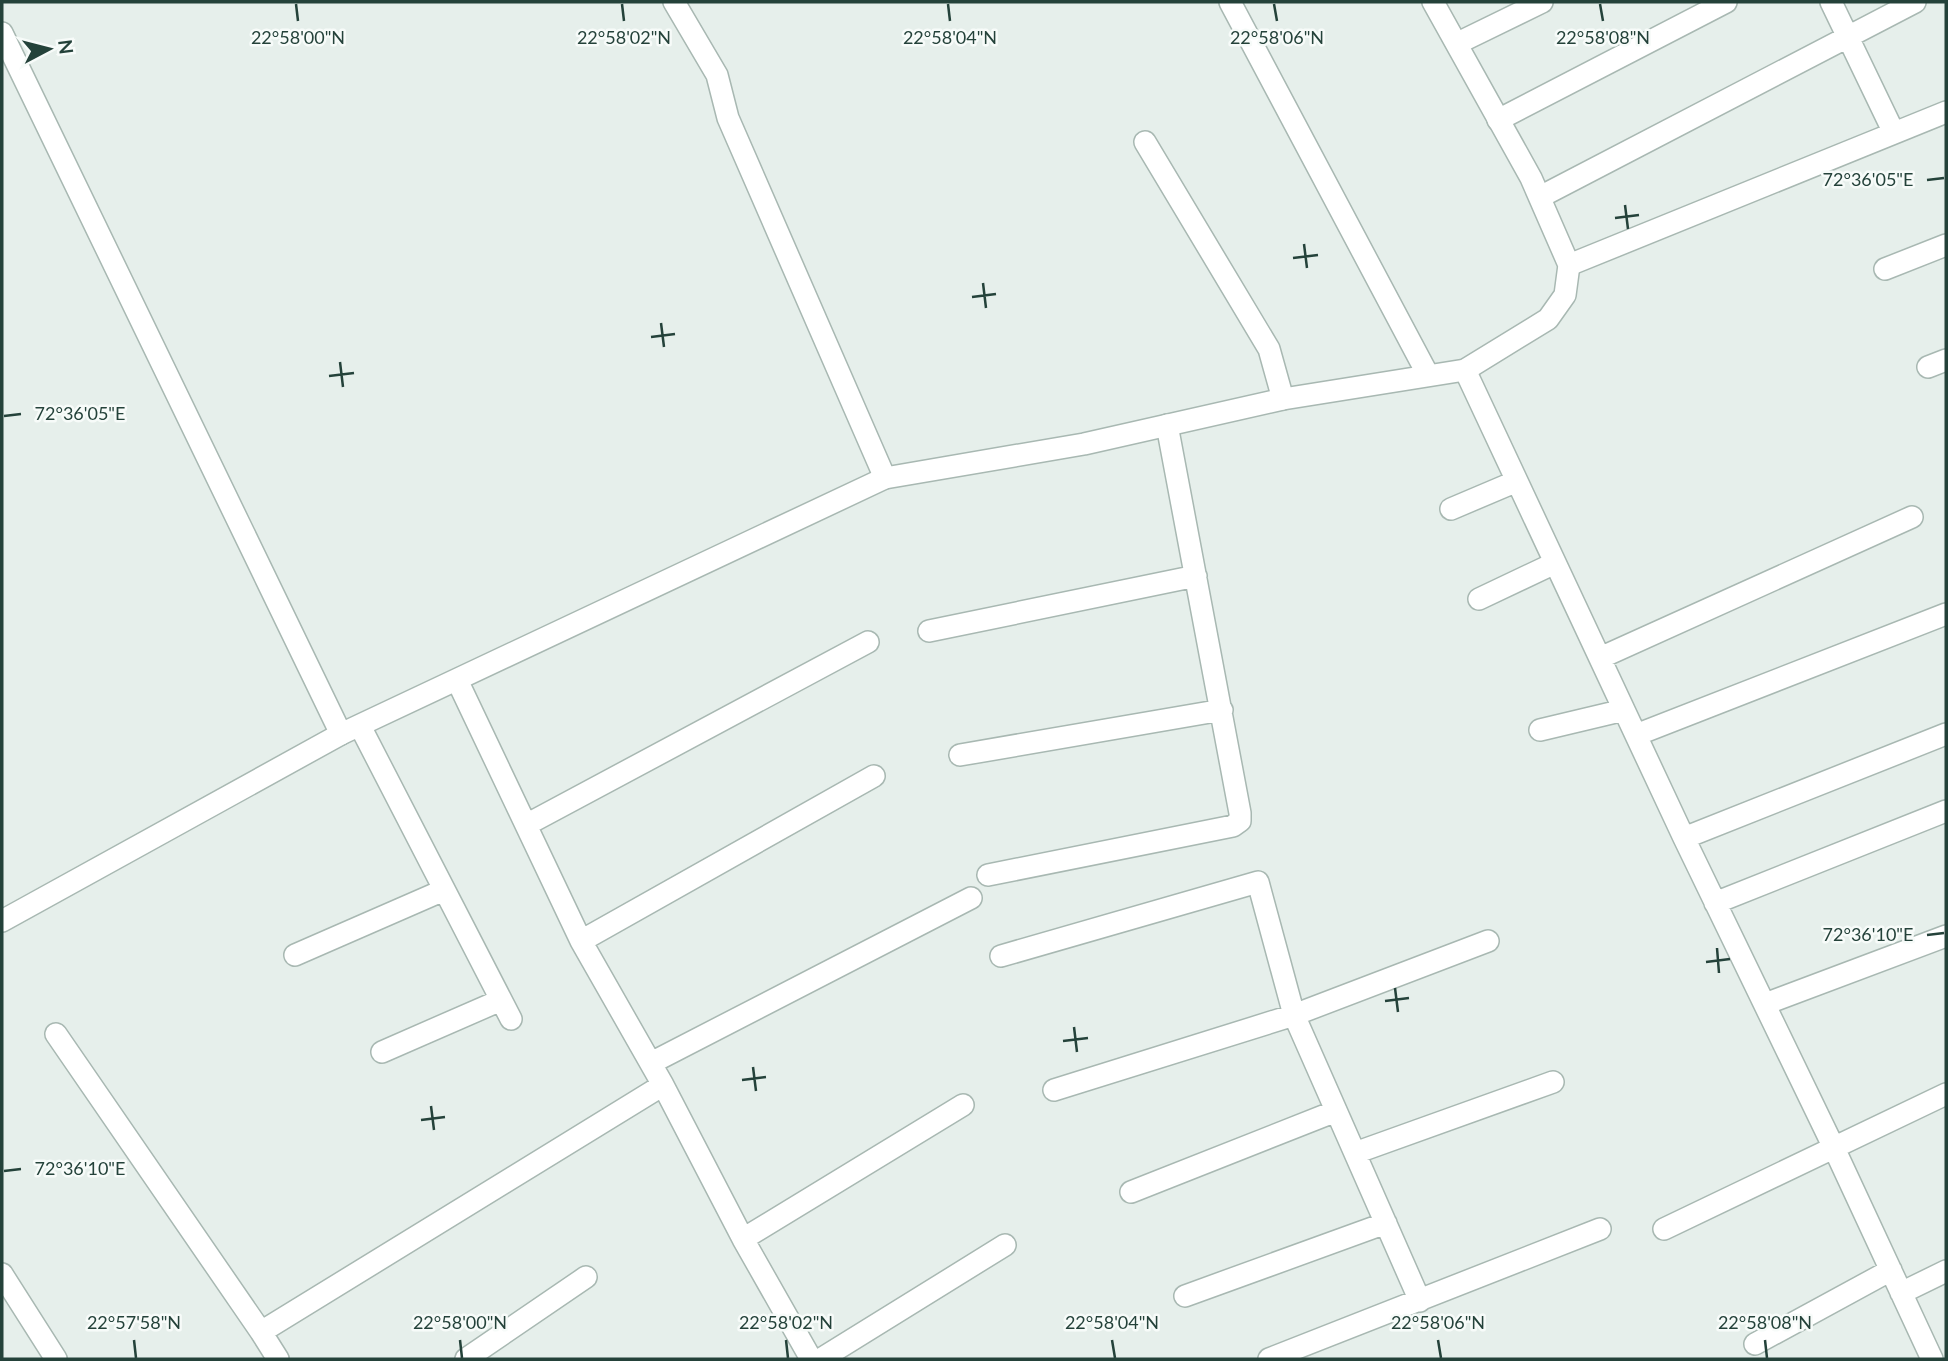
<svg xmlns="http://www.w3.org/2000/svg" width="1948" height="1361" font-family="Lato,sans-serif">
  <rect width="100%" height="100%" fill="#e6efeb"/>
  <g fill="none" stroke-linecap="round" stroke-linejoin="round">
    <g stroke="#a8b8b2" stroke-width="24">
      <path id="minor" d="M674 2 717 75 728 118 885 478
        M1230 2 1428 375
        M1831 2 1894 133
        M2 33 341 734
        M1458 43 1542 2
        M1498 120 1726 2
        M1145 142 1269 349 1283 399
        M1540 197 1915 2
        M1569 265 1946 112
        M1885 269 1946 245
        M1928 367 1946 360
        M1465 370 1684 838 1834 1148 1932 1359
        M1451 509 1517 481
        M1479 599 1555 563
        M929 631 1196 576
        M1600 658 1912 517
        M457 680 581 941 663 1085 743 1239 811 1359
        M360 726 511 1019
        M1540 730 1624 710
        M1636 735 1946 614
        M960 755 1222 710
        M526 825 868 642
        M1684 838 1946 734
        M988 875 1233 826 1240 821V813L1167 425
        M1715 903 1946 811
        M581 941 874 776
        M295 955 444 890
        M1001 956 1258 882 1294 1015 1420 1301
        M1765 1004 1946 936
        M56 1034 261 1332 278 1359
        M382 1052 501 1000
        M651 1063 971 898
        M1054 1090 1294 1015 1488 941
        M1355 1153 1553 1082
        M1131 1192 1336 1111
        M1664 1229 1946 1094
        M743 1239 963 1105
        M1901 1293 1946 1271
        M1185 1296 1386 1223
        M261 1332 663 1085
        M1755 1344 1891 1270
        M466 1359 586 1277
        M821 1359 1005 1245
        M1269 1359 1600 1229"/>
    </g>
    <g stroke="#a8b8b2" stroke-width="24">
      <path id="tertiary" d="M2 921 341 734 885 478 1084 444 1283 399 1465 370 1548 319 1565 295 1569 265 1531 178 1433 2
        M2 1274 56 1359"/>
    </g>
    <use href="#minor" stroke="#fff" stroke-width="21"/>
    <use href="#tertiary" stroke="#fff" stroke-width="21"/>
  </g>
  <path fill="none" stroke="#24423a" stroke-width="2.5" d="M296 4 298 21M622 4 624 21M948 4 950 21M1274 4 1277 21M1600 4 1603 21M1927 180 1944 178M1625 205 1628 229M1615 218 1639 215M1304 244 1307 268M1293 258 1318 255M983 283 986 308M972 297 996 294M661 323 664 347M651 337 675 334M340 362 343 387M329 376 354 373M4 416 21 414M1927 935 1944 933M1717 948 1719 973M1706 962 1730 959M1395 988 1398 1012M1385 1001 1409 998M1074 1027 1077 1052M1063 1041 1088 1038M753 1067 756 1091M742 1080 766 1077M431 1106 434 1130M421 1120 445 1117M4 1171 21 1169M134 1340 136 1358M460 1340 462 1358M786 1340 788 1358M1112 1340 1115 1358M1438 1340 1441 1358M1765 1340 1767 1358"/>
  <g font-size="18" text-anchor="middle" fill="#24423a" stroke="#f7fbf9" stroke-width="5" stroke-linejoin="round" paint-order="stroke">
    <text x="298" y="44">22°58'00"N</text>
    <text x="624" y="44">22°58'02"N</text>
    <text x="950" y="44">22°58'04"N</text>
    <text x="1277" y="44">22°58'06"N</text>
    <text x="1603" y="44">22°58'08"N</text>
    <text x="1868" y="186">72°36'05"E</text>
    <text x="80" y="420">72°36'05"E</text>
    <text x="1868" y="941">72°36'10"E</text>
    <text x="80" y="1175">72°36'10"E</text>
    <text x="134" y="1329">22°57'58"N</text>
    <text x="460" y="1329">22°58'00"N</text>
    <text x="786" y="1329">22°58'02"N</text>
    <text x="1112" y="1329">22°58'04"N</text>
    <text x="1438" y="1329">22°58'06"N</text>
    <text x="1765" y="1329">22°58'08"N</text>
  </g>
  <rect width="1948" height="1361" fill="none" stroke="#24423a" stroke-width="7"/>
  <g transform="translate(49 49) rotate(83)" stroke="#f7fbf9" stroke-width="5" paint-order="stroke">
  <path d="M0-5L12 26L0 18L-12 26Z" fill="#24423a"/>
  <text y="-10" font-size="19" font-weight="bold" text-anchor="middle" fill="#24423a">N</text>
  </g>
</svg>
